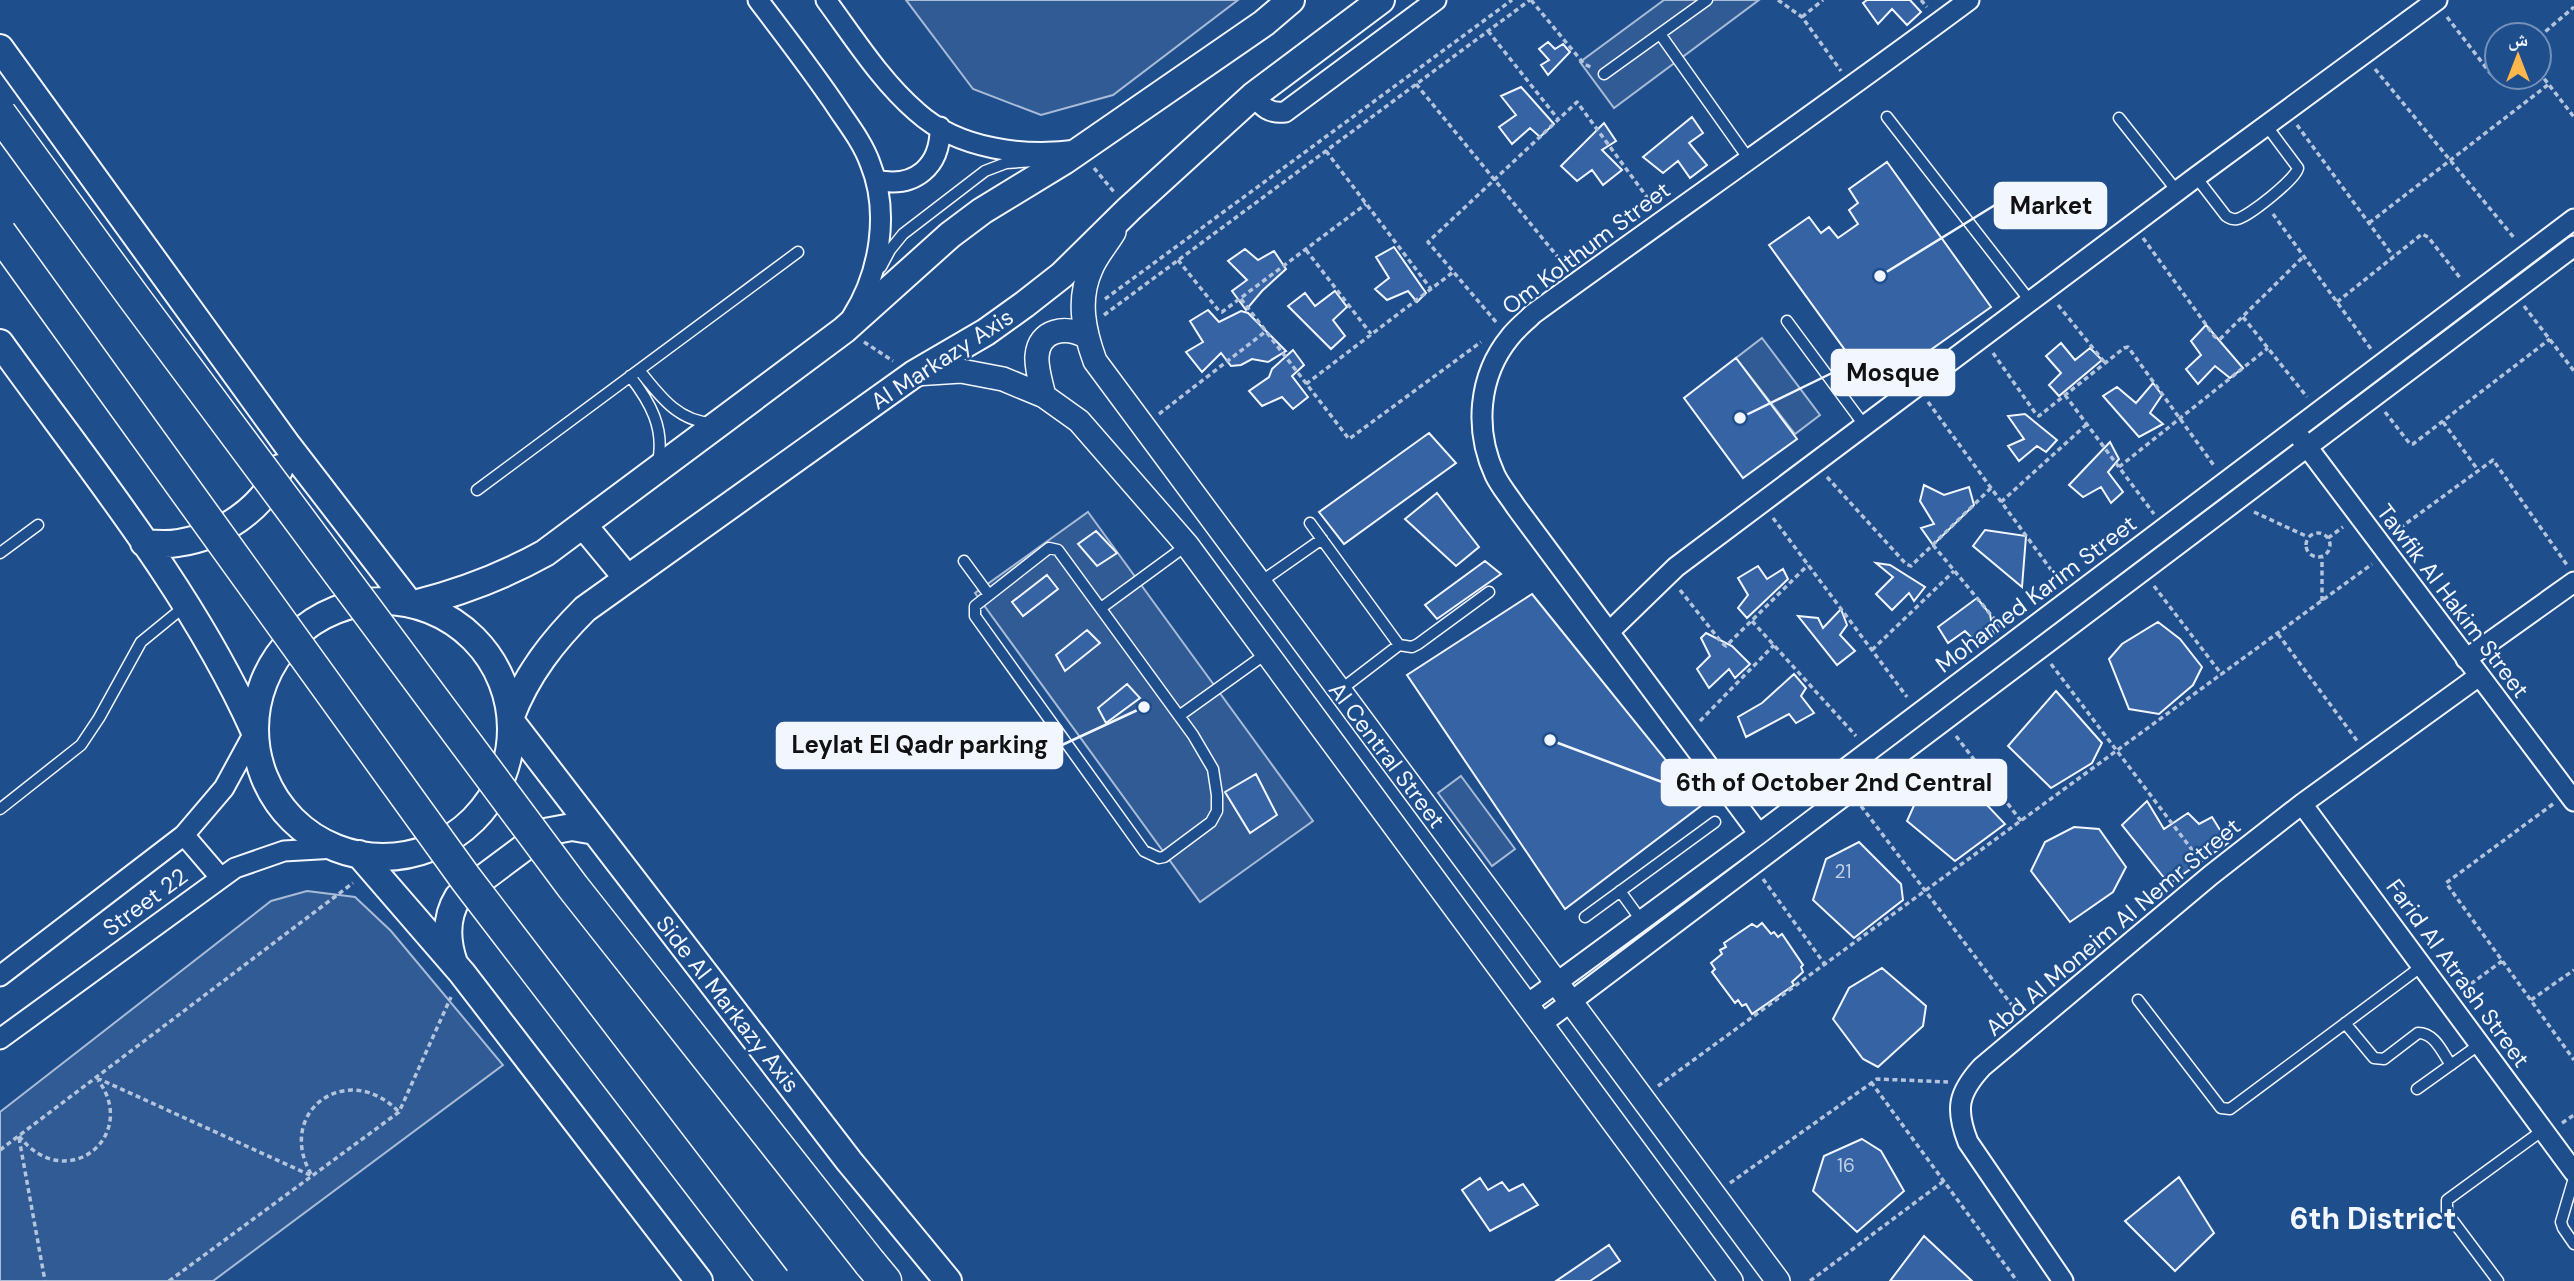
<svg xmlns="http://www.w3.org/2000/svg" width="2574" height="1281" font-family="'DM Sans','Noto Naskh Arabic',sans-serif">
  <rect width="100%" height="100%" fill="#1f4e8c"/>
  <path fill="#305b95" stroke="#a8bbd7" stroke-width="2" d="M906 0H1238L1113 95 1041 115 973 89Z
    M1664 0H1759L1614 108 1580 62Z
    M1762 338 1820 415 1795 434 1736 358Z
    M1088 512 1313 821 1200 902 975 593Z
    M1461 776 1515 849 1492 866 1438 793Z
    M307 891 355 897 391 931 503 1065 213 1281H0V1112L271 901Z"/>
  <path fill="#3563a3" stroke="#f2f6ff" stroke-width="2" d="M1867 0H1910L1921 12 1907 25 1892 9 1878 24 1863 3Z
    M1548 42 1555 49 1563 44 1570 52 1548 75 1541 65 1549 60 1539 49Z
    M1521 87 1554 124 1540 137 1530 128 1512 144 1499 127 1516 115 1501 96Z
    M1692 117 1703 133 1689 143 1707 165 1690 178 1678 161 1663 173 1643 157Z
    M1604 123 1616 141 1602 150 1622 170 1603 185 1592 170 1577 181 1561 166Z
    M1887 162 1991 307 1874 390 1769 245 1809 217 1821 233 1829 227 1838 238 1858 224 1849 210 1858 203 1849 189Z
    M1394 247 1426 293 1417 302 1408 291 1387 300 1375 289 1389 278 1376 257Z
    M1245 249 1258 260 1274 251 1286 269 1262 291 1246 310 1232 291 1247 280 1228 261Z
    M1335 291 1347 307 1333 320 1345 336 1331 349 1288 306 1305 293 1315 306Z
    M1208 310 1219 322 1241 311 1248 313 1286 351 1268 362 1252 359 1241 365 1231 366 1221 353 1202 372 1186 352 1203 342 1190 321Z
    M2206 325 2243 368 2230 378 2215 366 2198 384 2186 369 2201 355 2191 341Z
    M2061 343 2075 360 2090 348 2102 360 2059 396 2049 385 2061 373 2046 356Z
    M1293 350 1304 365 1292 376 1308 397 1293 409 1282 397 1262 406 1249 391 1269 377 1272 369Z
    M1736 358 1797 439 1743 478 1684 398Z
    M2153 383 2162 395 2150 413 2163 424 2139 437 2103 396 2117 387 2136 403Z
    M2025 414 2057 440 2046 452 2037 446 2019 461 2008 446 2024 439 2008 416Z
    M1429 433 1456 463 1344 544 1319 512Z
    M2110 442 2119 459 2108 472 2123 492 2111 503 2101 487 2083 497 2069 485Z
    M1924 485 1944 495 1969 487 1974 505 1933 545 1921 528 1934 524 1920 501Z
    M1437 493 1479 547 1456 566 1405 519Z
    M1985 530 2026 536 2022 587 1973 546Z
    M1096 531 1117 553 1097 566 1078 544Z
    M1485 561 1501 574 1437 619 1425 605Z
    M1876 563 1890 565 1925 587 1914 601 1909 593 1892 610 1876 594 1893 577Z
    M1758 566 1767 579 1783 569 1788 579 1747 618 1738 608 1748 595 1738 578Z
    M1047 575 1058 589 1023 616 1012 602Z
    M1532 594 1702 805 1565 909 1407 675Z
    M1977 598 1990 614 1994 636 1979 645 1965 631 1948 643 1938 627Z
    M1841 609 1847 625 1840 635 1855 651 1837 665 1798 616 1818 618 1823 628Z
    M2158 622 2180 639 2202 667 2193 685 2159 714 2129 709 2109 659 2122 644Z
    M1087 630 1100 643 1065 671 1056 655Z
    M1706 633 1732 646 1750 664 1735 678 1729 669 1709 688 1697 669 1710 656 1701 638Z
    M1794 674 1806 688 1801 696 1814 713 1796 723 1789 714 1746 737 1738 717 1762 703Z
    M1127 684 1140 698 1106 723 1098 708Z
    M2056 691 2102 743 2092 763 2051 788 2008 746Z
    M1951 767 2005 824 1955 861 1907 821 1916 801Z
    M1256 774 1277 815 1250 833 1225 792Z
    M2147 801 2164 829 2188 813 2199 824 2212 817 2228 843 2169 884 2122 825Z
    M2074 827 2099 829 2126 867 2113 892 2070 922 2031 871 2045 842Z
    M1859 842 1901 884 1903 900 1854 938 1813 900 1826 859Z
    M1762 923 1771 934 1774 932 1778 937 1782 934 1803 965 1801 967 1803 972 1792 982 1794 985 1752 1014 1746 1004 1742 1006 1738 1000 1735 1003 1712 972 1715 969 1711 963 1722 954 1720 950 1726 947 1724 943 1752 924 1757 927Z
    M1882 968 1926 1006 1923 1026 1878 1067 1863 1059 1833 1019 1849 988Z
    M1862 1139 1881 1151 1904 1191 1857 1232 1813 1191 1824 1156Z
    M2179 1177 2214 1233 2175 1271 2125 1221Z
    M1480 1178 1488 1190 1502 1182 1509 1191 1523 1184 1538 1205 1490 1231 1462 1190Z
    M1924 1236 1972 1281H1890Z
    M1609 1245 1620 1261 1590 1281H1556Z"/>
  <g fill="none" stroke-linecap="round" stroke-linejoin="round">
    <g stroke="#f2f6ff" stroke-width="13">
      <path id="service" d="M1660 34 1748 158
        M1604 74 1707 0
        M1887 117 2030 301
        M2119 118 2177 191
        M2196 177 2226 216C2230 218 2231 220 2237 219 2248 217 2296 179 2298 168L2266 125
        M881 267 890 250 903 234 985 171 1006 163 1035 161
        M1787 321 1864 425
        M639 370C659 395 678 422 713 423
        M630 376C650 402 665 428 658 462
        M477 490 798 252
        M1310 523 1399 645 1412 647 1418 644 1489 592
        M1049 548 1058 550 1193 735 1213 769 1217 795V811L1211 822 1164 857 1159 858 1144 851 975 616V606Z
        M0 553 38 525
        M964 561 989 595
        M1259 583 1322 539
        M1101 608 1187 545
        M1339 691 1399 645
        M1179 716 1267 653
        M0 809 81 745 99 718 141 642 185 606
        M1620 891 1641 920
        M1585 917 1715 822
        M2138 1000 2221 1108 2230 1109 2422 966
        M2345 1023 2374 1058 2384 1059 2418 1033C2435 1033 2442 1052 2451 1065
        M2417 1089 2480 1044
        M2574 1178 2561 1222 2563 1228 2574 1244
        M2498 1281 2447 1213V1200L2543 1130"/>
    </g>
    <g stroke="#f2f6ff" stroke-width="23">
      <path id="minor" d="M758 0C784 34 810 68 834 103 847 123 862 141 870 163 890 212 880 273 852 317
        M826 0C854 38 881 81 917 112 959 150 1025 157 1078 150
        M1253 96C1263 107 1269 114 1285 112L1436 0
        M876 180C915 189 941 166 940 127
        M2299 436 2574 801
        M1609 632 1676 567 2196 177 2437 0
        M2466 659 2574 582
        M2302 804 2574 1172
        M1759 834 1516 507C1509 496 1500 486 1495 475 1474 430 1478 376 1510 337 1516 329 1525 322 1533 314 1678 209 1825 107 1969 0
        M184 835 220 877
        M0 976 184 835 224 788 255 731
        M1526 1005 1759 834 2574 219
        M1540 1025 2574 246
        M0 1039 235 868 284 851 336 848
        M2063 1281 1968 1142C1955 1109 1958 1093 1982 1067L2211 875 2302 804 2479 676"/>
    </g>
    <g stroke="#f2f6ff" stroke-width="26">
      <path id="tertiary" d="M1114 232C1107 244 1096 256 1091 269 1077 300 1084 331 1095 361L1778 1281
        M914 374 961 371 1003 379 1044 396 1079 421 1187 545 1731 1281
        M1044 396C1041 383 1036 368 1037 356 1039 329 1066 326 1085 336"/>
    </g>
    <g stroke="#f2f6ff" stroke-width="30">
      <path id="secondary" d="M0 48 288 446 409 603
        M0 343C89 467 191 590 254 730
        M584 526 627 578
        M144 543C155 544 167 545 178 543 220 537 264 509 280 468
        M255 729a128 128 0 1 1 256 0a128 128 0 1 1-256 0Z
        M414 604C462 592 502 577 545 553L844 330 950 235 982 211 1064 161 1264 23 1291 0
        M511 716C527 674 553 641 585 609L914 374 986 332 1025 304 1062 275 1129 209 1253 96 1381 0
        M512 723 849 1161 948 1281
        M359 854 462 973 699 1281
        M454 963C446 940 445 918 458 897L545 832 572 827 595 831"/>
    </g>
    <g stroke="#f2f6ff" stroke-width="35">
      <path id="trunk" d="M870 1263 885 1281"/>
    </g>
    <path stroke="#b3c4dc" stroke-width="3.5" stroke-dasharray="5 3.5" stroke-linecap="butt" d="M1531 0 1584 64 1593 68
      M1778 0 1802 17 1841 71
      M1921 0 1927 7
      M1802 17 1823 0
      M2447 17 2491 74H2497
      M1488 31 1558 119
      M2539 37 2574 7
      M2375 69 2515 239
      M2539 72 2574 117
      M1416 84 1566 267
      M2297 125 2393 256
      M1326 151 1431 289
      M1094 168 1114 192
      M2273 214 2371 349
      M2369 223 2549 84
      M2143 238 2215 337 2220 339 2304 256
      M1306 250 1371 334
      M1178 260 1219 311 1222 312 1366 204
      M1105 299 1512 0
      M1241 299 1349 439 1481 342
      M2337 302 2422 234 2428 237 2461 279
      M2058 305 2105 363
      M2524 306 2574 371
      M1104 315 1530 0
      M2243 317 2307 397
      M1496 322 1428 242 1577 102 1652 204
      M864 342 893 361
      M1993 353 2036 414 2039 416 2124 348 2128 347 2215 467
      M1306 384 1452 273
      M2065 395 2154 514
      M1928 402 2060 582
      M2385 412 2410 444H2413L2550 339
      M1159 414 1265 332
      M2443 422 2478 470
      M2119 467 2268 348
      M1827 477 1906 564 1911 566 1991 488
      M2001 502 2087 424
      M2254 512 2308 537
      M1773 518 1907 697
      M2306 545a12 12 0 1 1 24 0a12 12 0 1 1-24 0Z
      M2393 533 2493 460 2567 565
      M2328 538 2343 527
      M1933 545 2001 627
      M2154 586 2222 675
      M1680 590 1722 643 1726 646 1808 565
      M2322 601V558
      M1752 621 1856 736
      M2278 634 2358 742
      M1872 650 1954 571
      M2051 664 2199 859
      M1700 721 1774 645
      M1956 736 2021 821
      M2553 804 2446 883 2574 1060
      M1861 806 2017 1012
      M1763 879 1826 966
      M2464 989 2502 961
      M2531 1000 2574 970
      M97 1078 312 1176
      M1871 1082 2017 1281
      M1658 1086 2372 564
      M2562 1123 2574 1115
      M19 1136C66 1196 140 1136 98 1080
      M19 1138 45 1281
      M0 1150 353 883
      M311 1174C275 1111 348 1059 399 1112
      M1730 1183 1877 1079 1948 1082
      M169 1281 399 1112 451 997
      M1810 1281 1944 1181"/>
    <use href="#service" stroke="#1f4e8c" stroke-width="10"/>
    <use href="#minor" stroke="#1f4e8c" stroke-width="19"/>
    <use href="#tertiary" stroke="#1f4e8c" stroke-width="23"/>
    <use href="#secondary" stroke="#1f4e8c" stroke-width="26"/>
    <use href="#trunk" stroke="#1f4e8c" stroke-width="32"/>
    <g stroke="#f2f6ff" stroke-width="35" stroke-linecap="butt">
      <path id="trunk-bridge" d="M0 114 133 296 573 887 870 1263
        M0 233 466 879 774 1281"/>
    </g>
    <use href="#trunk-bridge" stroke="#1f4e8c" stroke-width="32"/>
  </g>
  <g text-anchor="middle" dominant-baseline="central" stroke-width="5" stroke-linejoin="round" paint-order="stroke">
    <g font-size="19" fill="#c3d1e8">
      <text x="1843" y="871">21</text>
      <text x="1846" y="1165">16</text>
    </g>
    <g font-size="23" fill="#f2f6ff" stroke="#1f4e8c">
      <text transform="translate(1586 248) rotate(-37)">Om Kolthum Street</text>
      <text transform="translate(942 359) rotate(-33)">Al Markazy Axis</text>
      <text transform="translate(2036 594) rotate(-37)">Mohamed Karim Street</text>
      <text transform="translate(2453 601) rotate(53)">Tawfik Al Hakim Street</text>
      <text transform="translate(1387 755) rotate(53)">Al Central Street</text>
      <text transform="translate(145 902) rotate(-36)">Street 22</text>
      <text transform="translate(2113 927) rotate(-40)">Abd Al Moneim Al Nemr Street</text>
      <text transform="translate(2458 973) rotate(54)">Farid Al Atrash Street</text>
      <text transform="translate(728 1004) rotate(52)">Side Al Markazy Axis</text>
    </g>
    <g font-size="30" font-weight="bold" fill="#f2f6ff" stroke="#1f4e8c">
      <text x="2373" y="1218">6th District</text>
    </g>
  </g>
  <path fill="none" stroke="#f2f6ff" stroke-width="2.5" d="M1880 276L1995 205M1740 418L1832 373M1144 707L1062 745M1550 740L1662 782"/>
  <g fill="#f2f6ff" stroke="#1f4e8c" stroke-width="2.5">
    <circle cx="1880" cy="276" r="7"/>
    <circle cx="1740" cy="418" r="7"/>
    <circle cx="1144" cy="707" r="7"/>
    <circle cx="1550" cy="740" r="7"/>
  </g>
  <g fill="#f2f6ff" stroke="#f2f6ff" stroke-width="2.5">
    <rect x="1995" y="183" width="111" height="45" rx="7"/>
    <rect x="1832" y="350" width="122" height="45" rx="7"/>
    <rect x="777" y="723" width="285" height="45" rx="7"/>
    <rect x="1662" y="760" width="344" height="45" rx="7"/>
  </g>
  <g font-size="24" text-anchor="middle" font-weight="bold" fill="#111">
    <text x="2051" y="214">Market</text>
    <text x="1893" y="381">Mosque</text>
    <text x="920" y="753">Leylat El Qadr parking</text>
    <text x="1834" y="791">6th of October 2nd Central</text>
  </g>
  <g transform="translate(2518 56)"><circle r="33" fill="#1f4e8c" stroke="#7391ba" stroke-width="2"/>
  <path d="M0-5L12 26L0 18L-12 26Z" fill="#ffb74d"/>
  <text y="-10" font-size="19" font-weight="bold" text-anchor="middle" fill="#f2f6ff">ش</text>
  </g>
</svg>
